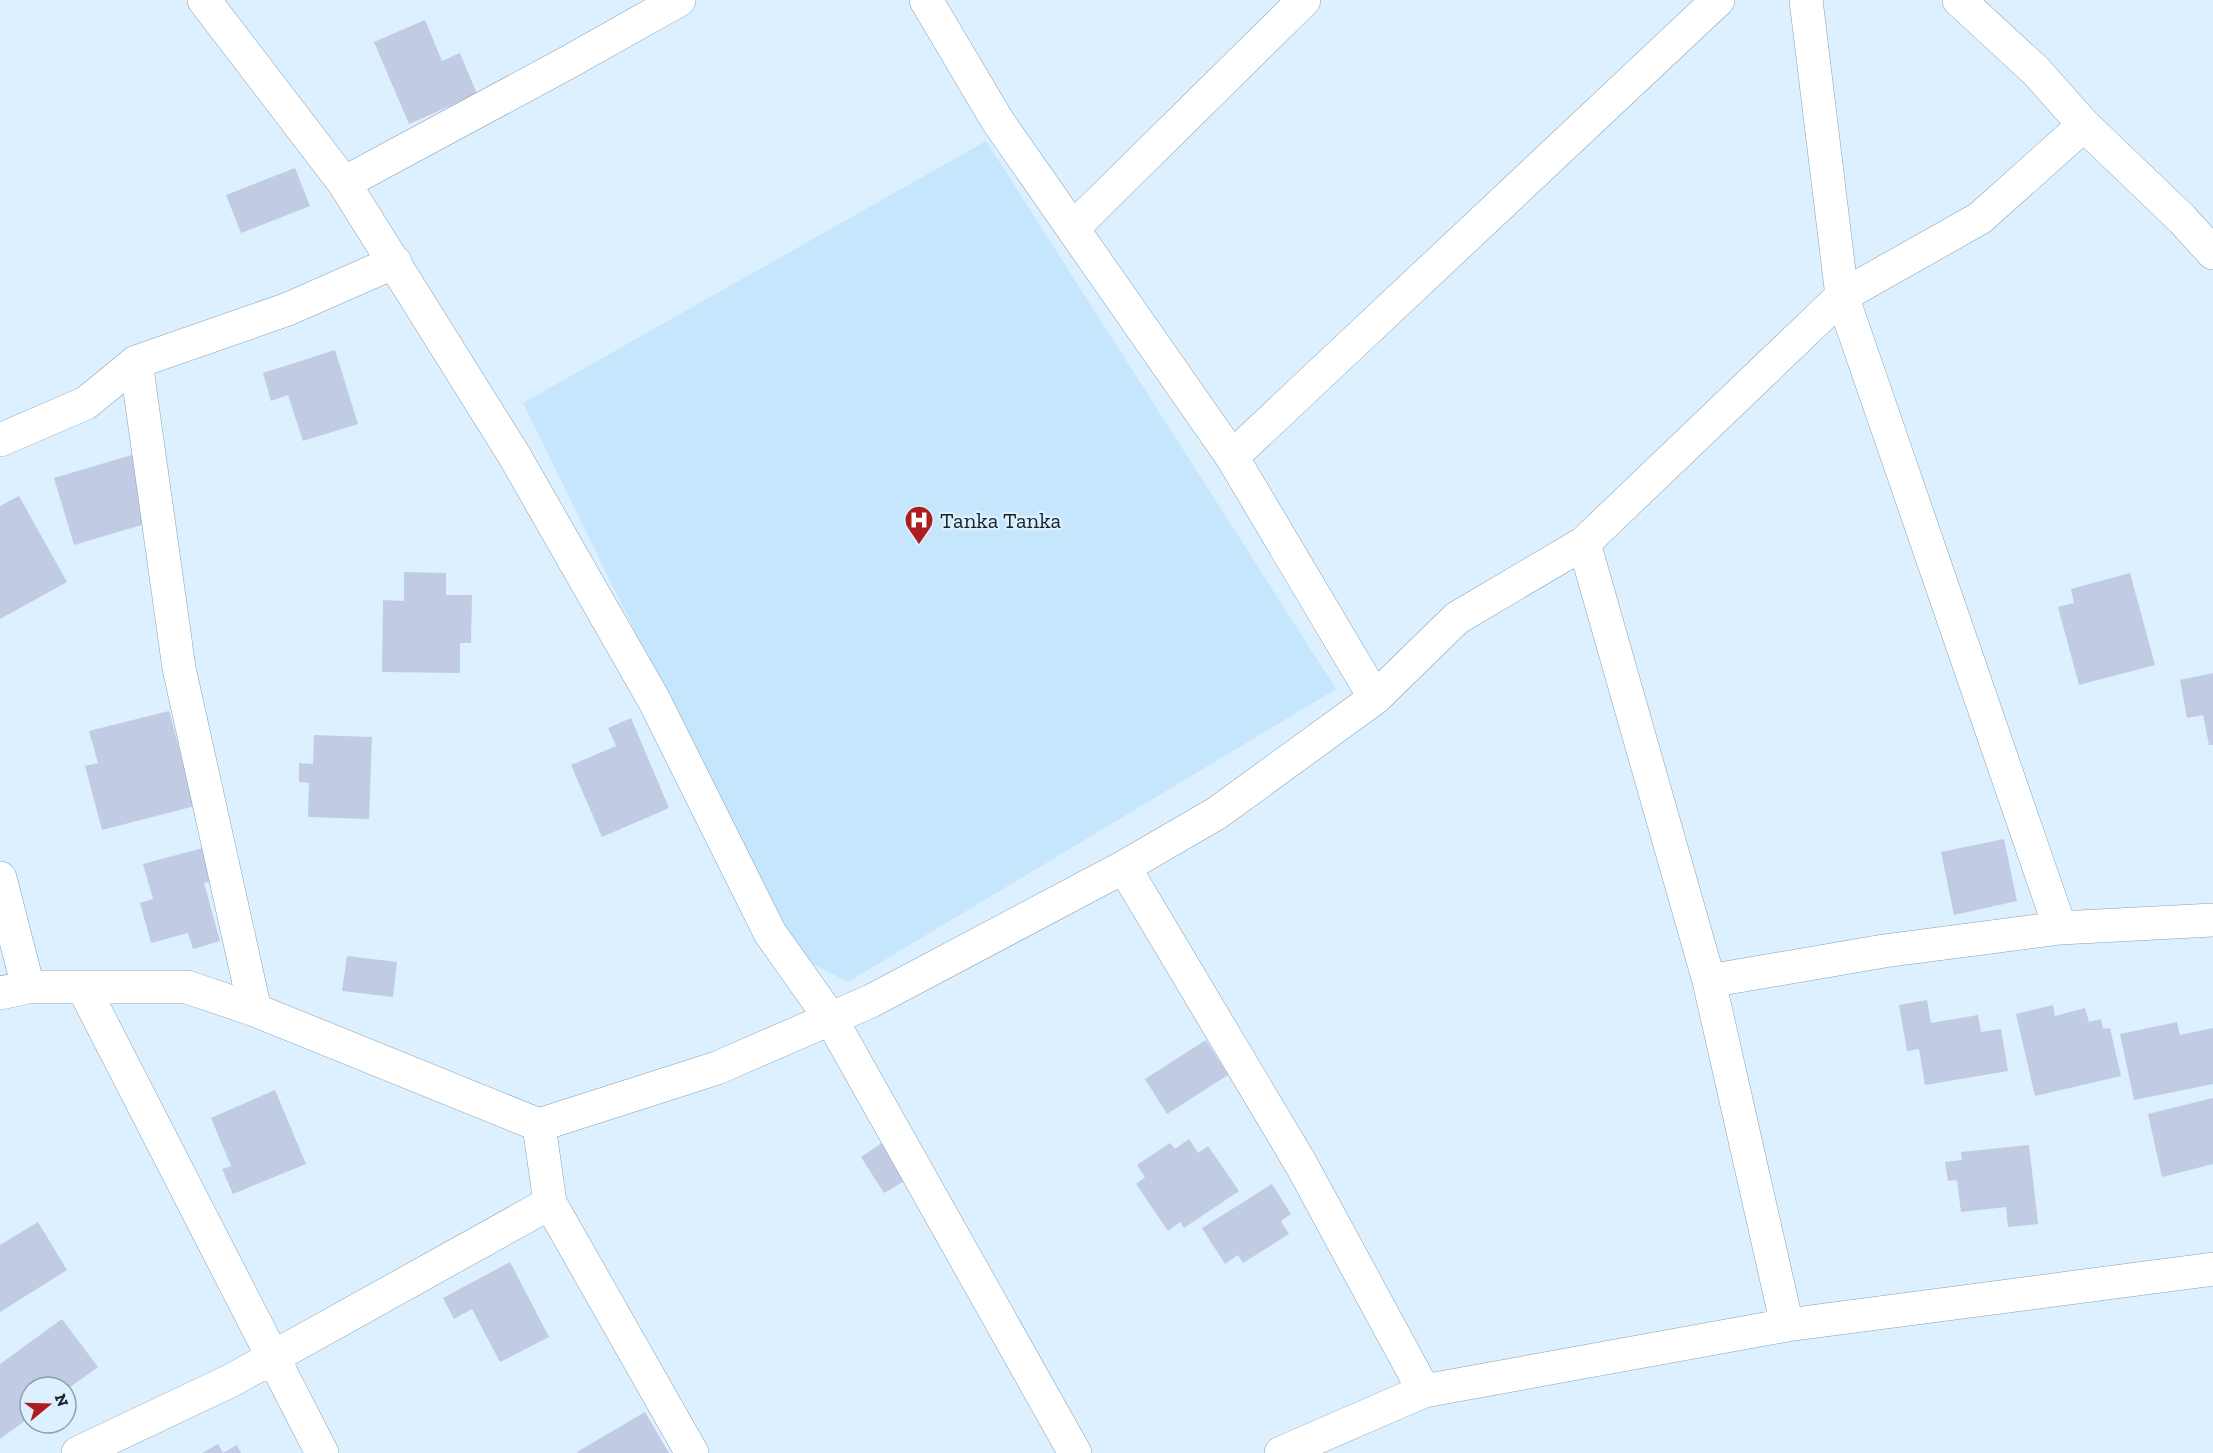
<svg xmlns="http://www.w3.org/2000/svg" width="2213" height="1453" font-family="'Zilla Slab',serif">
  <rect width="100%" height="100%" fill="#dcf0ff"/>
  <path fill="#c6e6fd" d="M986 141 1336 689 848 982 793 954 523 403Z"/>
  <path fill="#c1cbe4" d="M425 20 442 61 460 53 477 94 409 124 374 42Z
    M295 168 310 206 241 233 226 195Z
    M335 350 358 424 303 441 288 395 271 401 263 373Z
    M135 454 155 521 74 545 54 478Z
    M19 496 67 582 0 619V506Z
    M404 572 446 573V595H472L471 643H460V673L382 672 383 600 404 601Z
    M2130 573 2155 665 2079 685 2058 607 2074 603 2071 589Z
    M2213 673V745H2209L2203 715 2187 718 2180 680Z
    M169 711 195 806 102 830 85 766 98 763 89 731Z
    M631 718 669 808 602 837 571 765 616 746 608 728Z
    M314 735 372 737 369 819 308 817 309 783 299 782V763L313 764Z
    M2004 839 2017 901 1954 915 1941 852Z
    M210 846 219 879 204 883 220 941 193 949 188 933 151 943 140 903 153 899 143 864Z
    M347 956 397 962 393 997 342 991Z
    M1927 1000 1931 1023 1978 1015 1981 1032 2001 1029 2008 1071 1925 1085 1919 1049 1907 1051 1899 1005Z
    M2053 1005 2055 1016 2085 1008 2089 1022 2101 1019 2103 1029 2110 1028 2121 1076 2035 1096 2016 1014Z
    M2177 1022 2180 1035 2213 1028V1084L2134 1100 2120 1034Z
    M1206 1040 1228 1075 1167 1114 1145 1079Z
    M275 1090 306 1164 233 1194 222 1169 231 1166 211 1118Z
    M2213 1098V1164L2162 1177 2148 1114Z
    M889 1138 913 1176 884 1193 861 1157Z
    M1189 1139 1198 1153 1208 1146 1239 1191 1184 1228 1180 1222 1168 1231 1136 1184 1145 1177 1137 1165 1170 1143 1175 1149Z
    M2029 1145 2038 1224 2008 1227 2006 1207 1961 1212 1957 1180 1948 1181 1945 1162 1962 1160 1961 1152Z
    M1272 1184 1291 1214 1281 1221 1289 1234 1243 1263 1238 1255 1225 1264 1202 1228Z
    M38 1222 67 1270 0 1312V1245Z
    M510 1262 549 1337 500 1362 472 1309 454 1319 443 1298Z
    M62 1319 98 1367 66 1390V1387H30V1417L0 1439V1364Z
    M645 1412 669 1453H578L577 1452Z
    M218 1444 223 1453 237 1445 241 1453H202Z"/>
  <g fill="none" stroke-linecap="round" stroke-linejoin="round">
    <g stroke="#89a1b1" stroke-width="34">
      <path id="minor" d="M204 0 344 183 514 455 654 700 770 933 831 1019 1075 1453
        M926 0 997 120 1232 457 1375 698
        M1806 0 1842 296 2060 928
        M1959 0 2036 71 2084 125 2182 219 2213 253
        M344 183 565 64 679 0
        M1073 228 1304 0
        M136 362 179 668 255 1010
        M0 440 86 403 136 362 288 309 395 262
        M1232 457 1718 0
        M1584 543 1709 981 1787 1325
        M1124 867 1217 813 1375 698 1457 618 1584 543 1842 296 1980 218 2084 125
        M0 878 28 987
        M1709 981 1884 951 2060 928 2213 920
        M84 989 322 1453
        M0 993 28 987H187L255 1010 539 1125 717 1068 871 1001 1124 867 1301 1164 1424 1391
        M539 1125 550 1203 692 1453
        M78 1453 232 1380 550 1203
        M1281 1453 1424 1391 1787 1325 2213 1269"/>
    </g>
    <use href="#minor" stroke="#fff" stroke-width="33"/>
  </g>
  <defs>
    <g id="hospital-pin" transform="scale(1.5)"><path d="M0 17L-7.5 6A9.5 9.5 0 1 1 7.5 6Z" fill="#ae1d1e" stroke="#dcf0ff"/><path d="M-5-5h3v3.5h4V-5h3V5h-3V1.5h-4V5h-3Z" fill="#fff"/></g>
  </defs>
  <g fill-rule="evenodd">
    <use href="#hospital-pin" x="919" y="520"/>
  </g>
  <g text-anchor="middle" dominant-baseline="central" stroke-width="4.5" stroke-linejoin="round" paint-order="stroke">
    <g font-size="22" fill="#172127" stroke="#dcf0ff" text-anchor="start">
      <text x="940" y="520">Tanka Tanka</text>
    </g>
  </g>
  <g transform="translate(48 1405) rotate(71)"><circle r="28" fill="#dcf0ff" stroke="#8d9da9" stroke-width="1.5"/>
  <path d="M0-4.5L10 22L0 15L-10 22Z" fill="#ae1d1e"/>
  <text y="-9" font-size="16" font-weight="bold" text-anchor="middle" fill="#172127">N</text>
  </g>
</svg>
